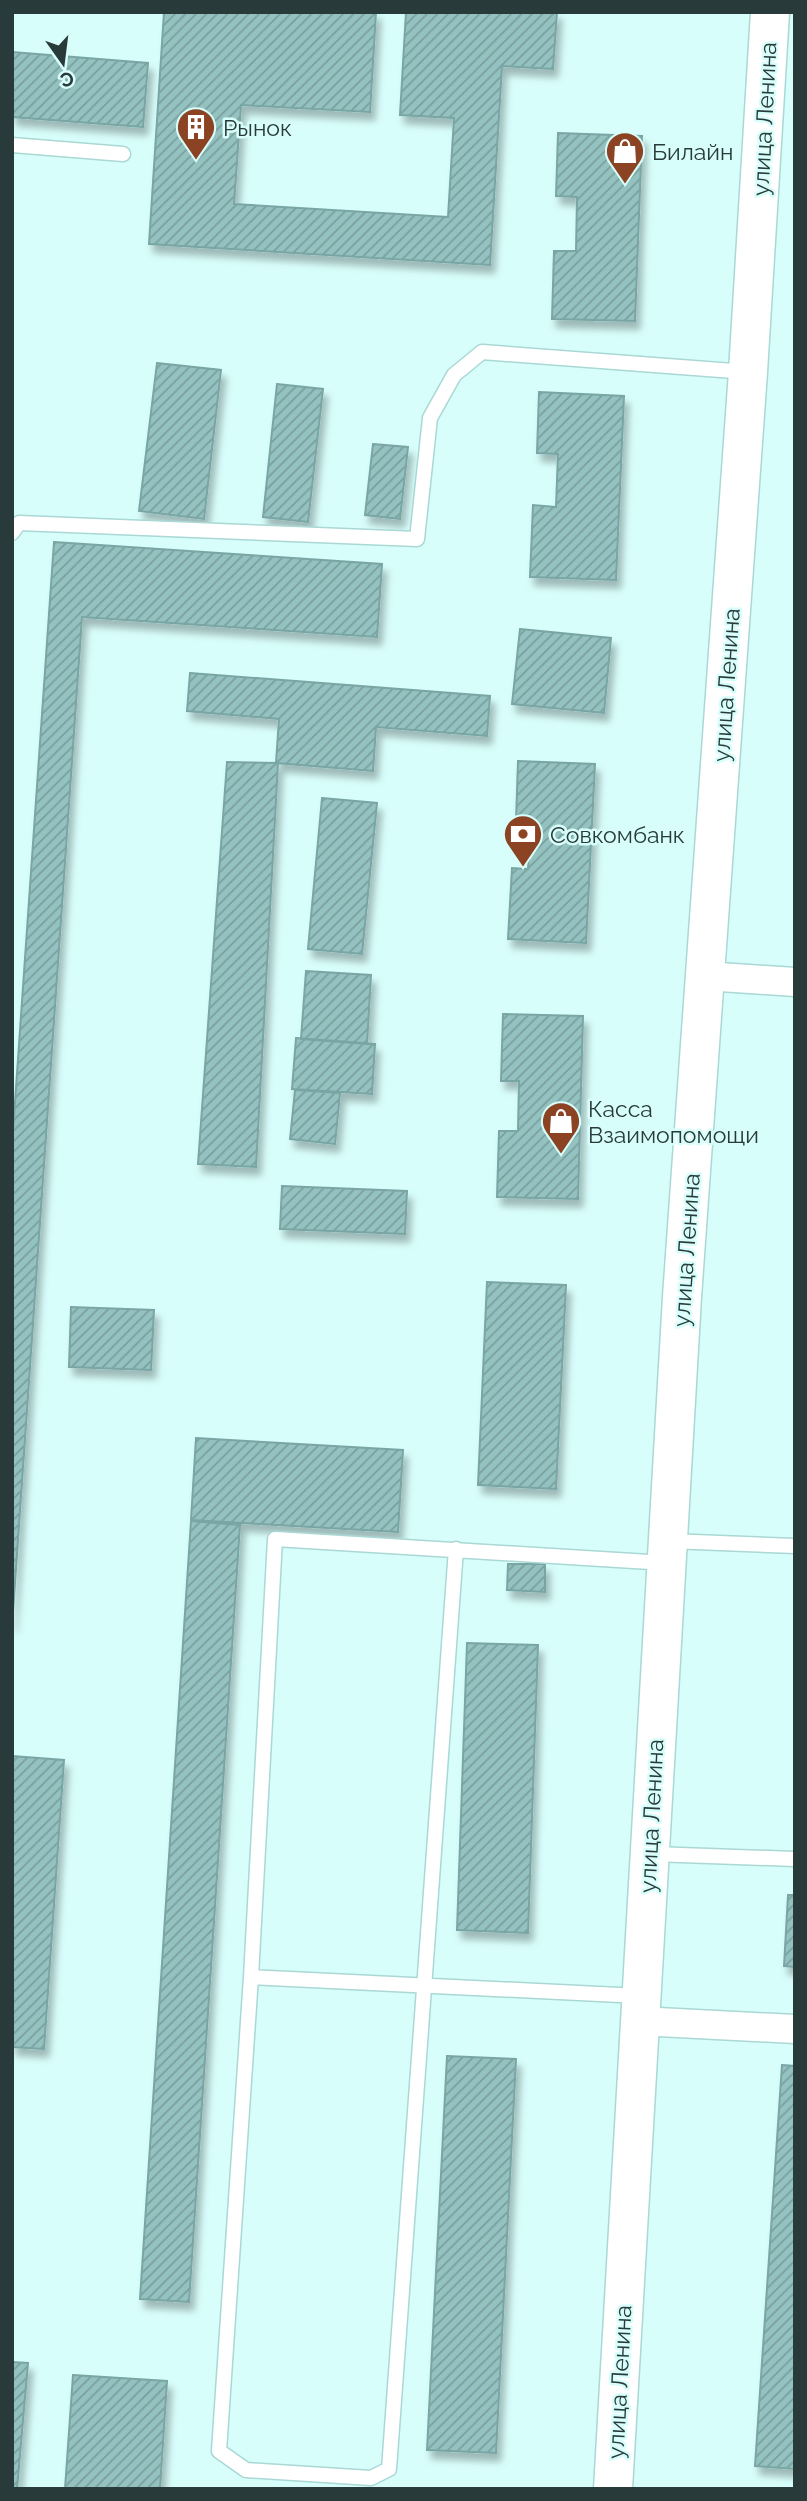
<svg xmlns="http://www.w3.org/2000/svg" width="807" height="2501" font-family="Raleway,sans-serif">
  <defs>
    <pattern id="building-hatch" width="6" height="6" patternUnits="userSpaceOnUse" patternTransform="scale(1.75)"><rect width="6" height="6" fill="#94c2c0"/><path d="M-1 1l2-2M0 6l6-6M5 7l2-2" fill="none" stroke="#799f9d"/></pattern>
    <filter id="shadow"><feDropShadow dx="4.5" dy="8" stdDeviation="3.5" flood-color="#0004"/></filter>
  </defs>
  <rect width="100%" height="100%" fill="#d8fefb"/>
  <path fill="url(#building-hatch)" stroke="#79a6a4" stroke-width="2" filter="url(#shadow)" d="M164 12H376L370 112 241 105 234 204 448 217 454 118 400 115 406 12H557L553 69 502 66 490 265 149 244Z
    M12 52 148 63 143 127 12 117Z
    M558 133 642 136 635 321 552 319 554 251H576L577 197 556 196Z
    M157 363 221 370 204 519 139 511Z
    M277 384 323 389 308 522 263 517Z
    M539 392 624 396 616 580 530 577 533 505 556 507 558 454 537 453Z
    M373 444 408 447 400 519 365 515Z
    M54 542 382 564 377 637 82 617 12 1626V1145Z
    M520 629 611 638 604 713 512 704Z
    M190 673 490 696 487 736 376 727 373 771 276 763 279 719 187 711Z
    M518 761 595 764 586 943 508 939 512 868 528 869 531 822 516 821Z
    M227 762 278 763 256 1167 198 1164Z
    M322 798 377 803 362 954 308 949Z
    M306 971 371 975 367 1044 301 1039Z
    M503 1014 583 1016 578 1199 497 1197 499 1131H518L519 1081H501Z
    M296 1038 375 1044 372 1094 292 1089Z
    M295 1090 340 1093 335 1144 290 1139Z
    M282 1186 407 1191 405 1234 280 1229Z
    M487 1282 566 1285 556 1489 478 1485Z
    M71 1307 154 1310 151 1370 69 1367Z
    M196 1438 403 1450 398 1532 191 1520Z
    M191 1521 240 1525 189 2302 140 2299Z
    M508 1564H545V1592L507 1590Z
    M467 1643 538 1645 528 1933 457 1930Z
    M12 1756 64 1760 44 2049 12 2047Z
    M788 1895H795V1967L784 1966Z
    M447 2056 516 2059 496 2453 427 2450Z
    M782 2065 795 2066V2469L755 2466Z
    M12 2362 28 2363 17 2489H12Z
    M73 2375 167 2381 160 2489H65Z"/>
  <g fill="none" stroke-linecap="round" stroke-linejoin="round">
    <g stroke="#a9d8d5" stroke-width="17">
      <path id="lane" d="M12 145 123 154
        M12 533 19 523 417 539 430 418 454 375 482 352 747 372
        M669 1541 795 1546
        M456 1549 389 2469 371 2478 246 2470 219 2451 251 1977 275 1539 666 1563
        M653 1854 795 1859
        M251 1977 640 1996"/>
    </g>
    <g stroke="#a9d8d5" stroke-width="31">
      <path id="street" d="M705 976 795 982
        M639 2021 795 2029"/>
    </g>
    <g stroke="#a9d8d5" stroke-width="41">
      <path id="secondary" d="M613 2489 682 1297 748 372 770 12"/>
    </g>
    <use href="#lane" stroke="#fff" stroke-width="14"/>
    <use href="#street" stroke="#fff" stroke-width="28"/>
    <use href="#secondary" stroke="#fff" stroke-width="38"/>
  </g>
  <defs>
    <g id="building-pin" transform="scale(2.0125)"><path d="M0 17L-7.5 6A9.5 9.5 0 1 1 7.5 6Z" fill="#8b4324" stroke="#d8fefb"/><path d="M-4-6H4V6H1V3H-1V6H-4ZM-2.5-4.3h1.7v1.8h-1.7ZM.8-4.3h1.7v1.8H.8ZM-2.5-1h1.7V.8h-1.7ZM.8-1h1.7V.8H.8Z" fill="#fff"/></g>
    <g id="shop-pin" transform="scale(2.0125)"><path d="M0 17L-7.5 6A9.5 9.5 0 1 1 7.5 6Z" fill="#8b4324" stroke="#d8fefb"/><path d="M-5-2.5h2.3a2.7 3.5 0 0 1 5.4 0H5L5.5 6h-11ZM-1.5-2.5h3a1.5 2.3 0 0 0-3 0Z" fill="#fff"/></g>
    <g id="bank-pin" transform="scale(2.0125)"><path d="M0 17L-7.5 6A9.5 9.5 0 1 1 7.5 6Z" fill="#8b4324" stroke="#d8fefb"/><path d="M-6-4H6V4H-6ZM0-2.3a2.3 2.3 0 1 0 0 4.6a2.3 2.3 0 1 0 0-4.6Z" fill="#fff"/></g>
  </defs>
  <g fill-rule="evenodd">
    <use href="#building-pin" x="196" y="127"/>
    <use href="#shop-pin" x="625" y="151"/>
    <use href="#bank-pin" x="523" y="834"/>
    <use href="#shop-pin" x="561" y="1121"/>
  </g>
  <g text-anchor="middle" dominant-baseline="central" stroke-width="5" stroke-linejoin="round" paint-order="stroke">
    <g font-size="23" fill="#283b3a" stroke="#d8fefb">
      <text transform="translate(764 119) rotate(-87)">улица Ленина</text>
      <text transform="translate(726 685) rotate(-86)">улица Ленина</text>
      <text transform="translate(686 1250) rotate(-86)">улица Ленина</text>
      <text transform="translate(651 1816) rotate(-87)">улица Ленина</text>
      <text transform="translate(619 2382) rotate(-87)">улица Ленина</text>
    </g>
    <g font-size="23" fill="#283b3a" stroke="#d8fefb" text-anchor="start">
      <text x="223" y="127">Рынок</text>
      <text x="652" y="151">Билайн</text>
      <text x="550" y="834">Совкомбанк</text>
      <text x="588" y="1108">Касса<tspan x="588" dy="26">Взаимопомощи</tspan></text>
    </g>
  </g>
  <rect width="807" height="2501" fill="none" stroke="#283b3a" stroke-width="28"/>
  <g transform="translate(63 63) rotate(166)" stroke="#d8fefb" stroke-width="5" paint-order="stroke">
  <path d="M0-5L12 26L0 18L-12 26Z" fill="#283b3a"/>
  <text y="-10" font-size="19" font-weight="bold" text-anchor="middle" fill="#283b3a">С</text>
  </g>
</svg>
